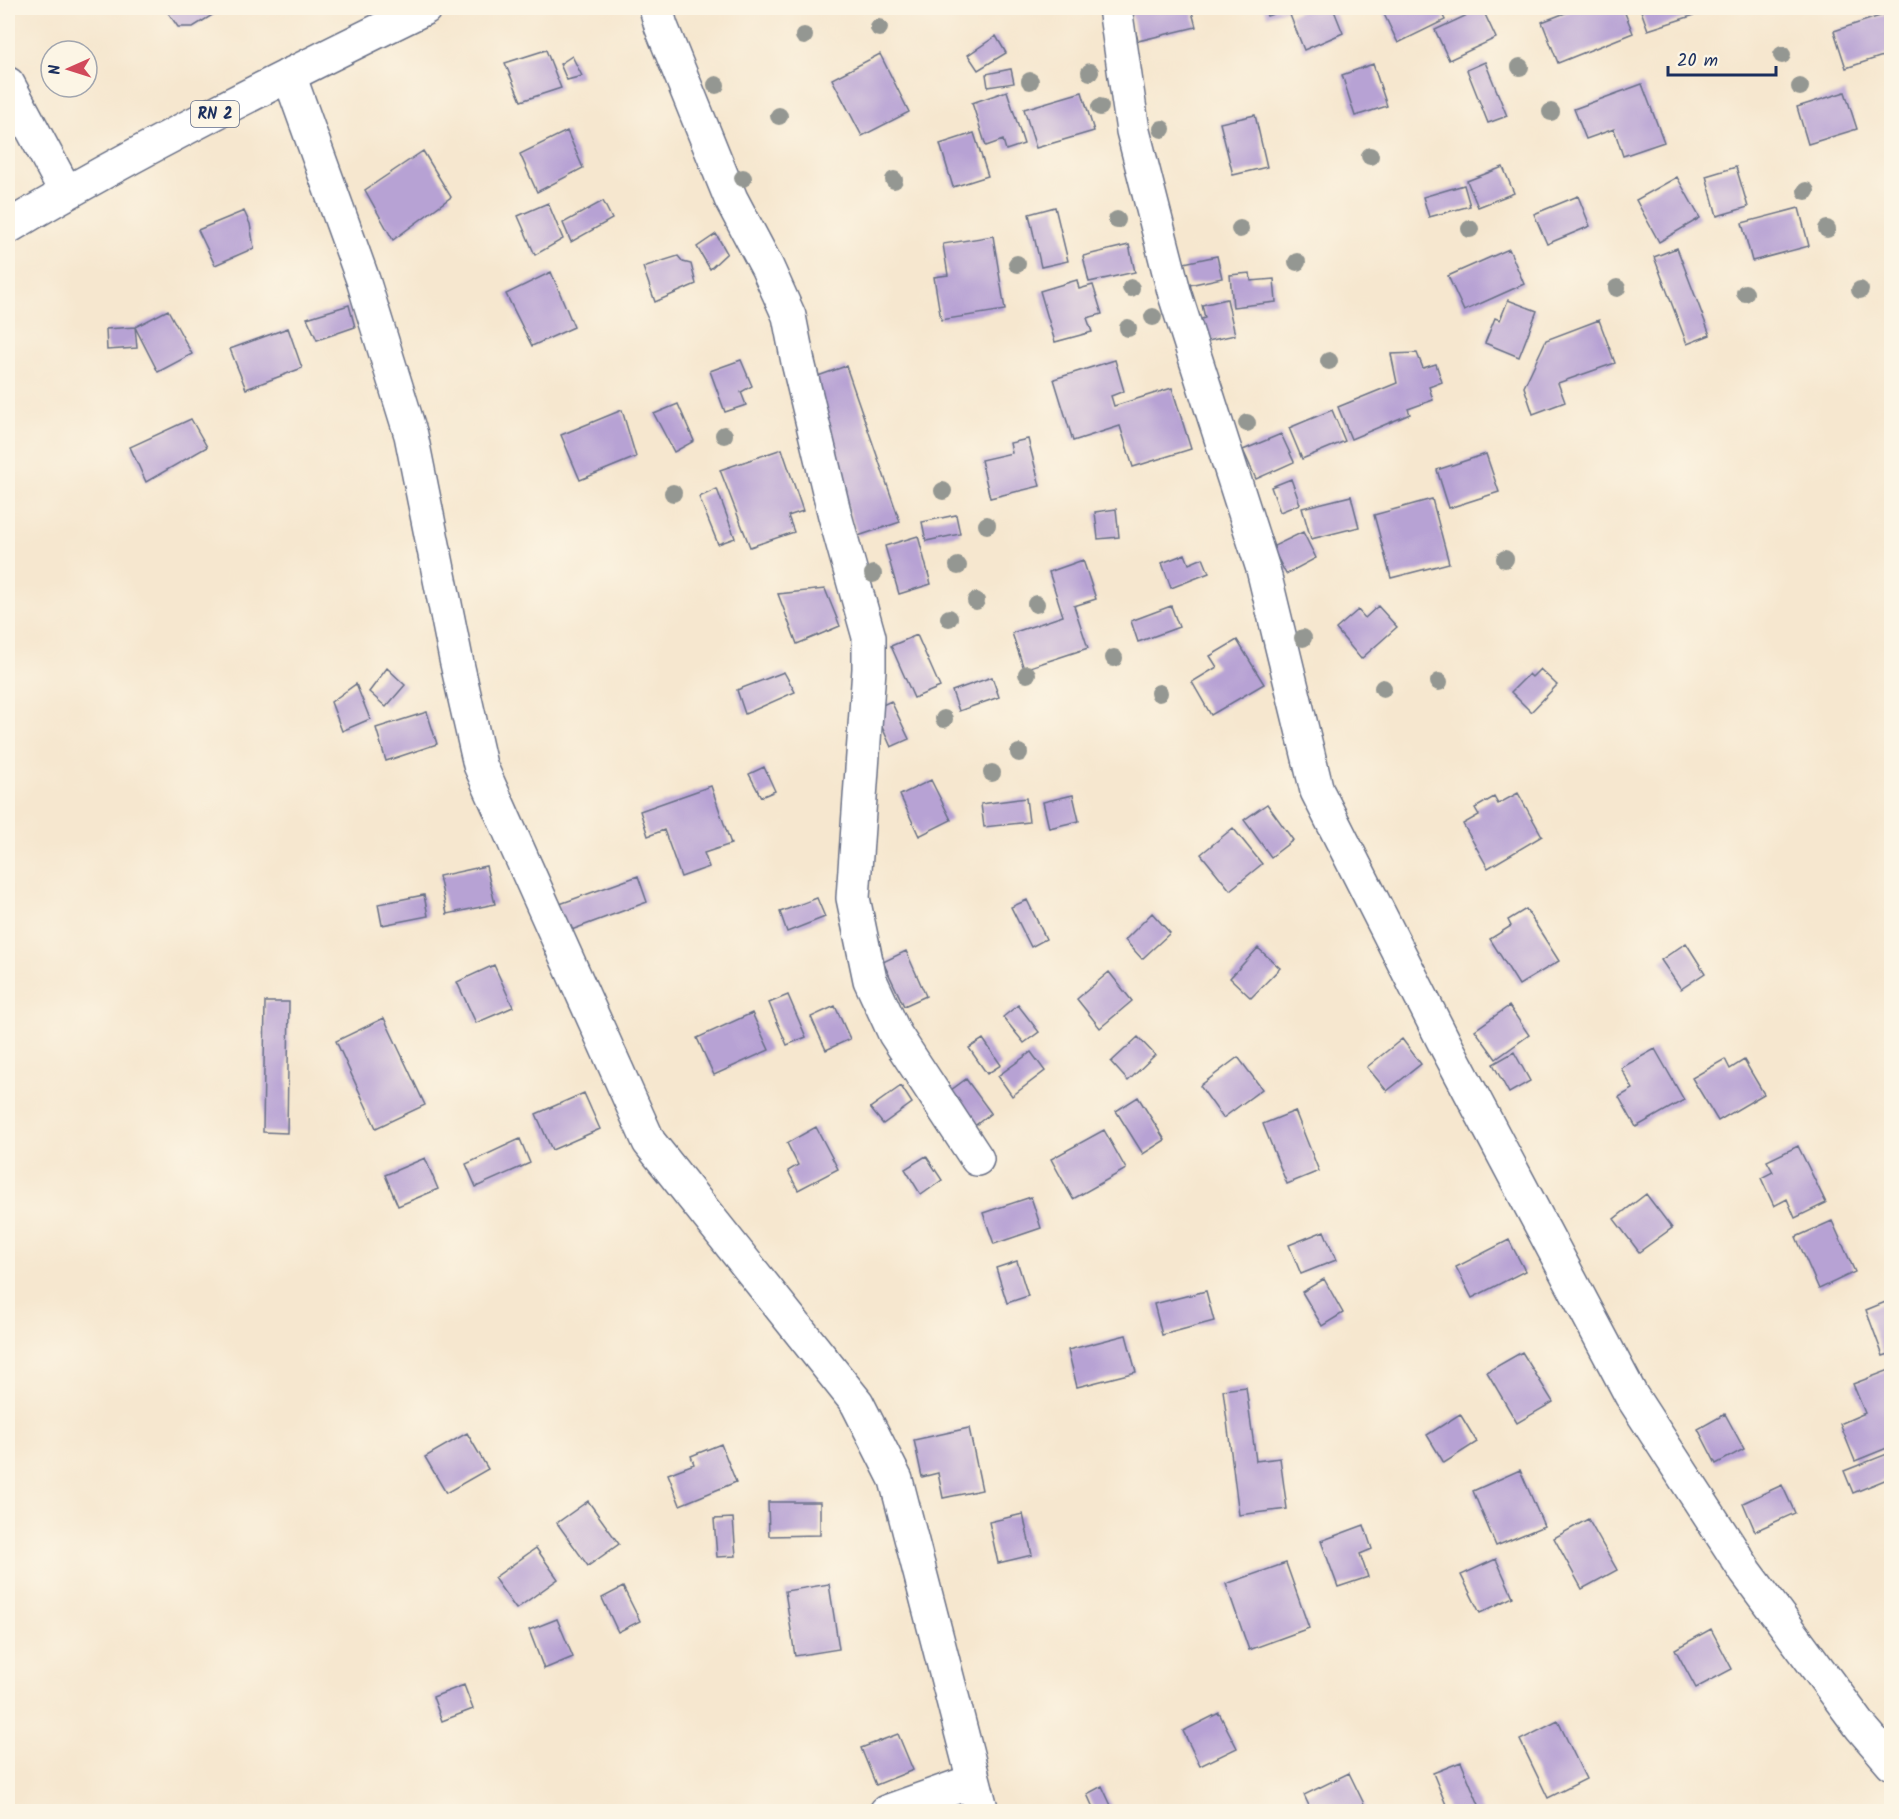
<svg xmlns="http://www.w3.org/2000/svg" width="1899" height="1819" font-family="Kalam,sans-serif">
  <rect width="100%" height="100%" fill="#fcf5e5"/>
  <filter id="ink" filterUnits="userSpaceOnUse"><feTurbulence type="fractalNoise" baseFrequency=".0167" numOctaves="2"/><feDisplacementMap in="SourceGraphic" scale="12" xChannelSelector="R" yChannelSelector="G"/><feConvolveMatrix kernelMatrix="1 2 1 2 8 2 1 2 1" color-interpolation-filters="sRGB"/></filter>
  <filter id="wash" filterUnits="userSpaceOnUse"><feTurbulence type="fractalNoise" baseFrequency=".008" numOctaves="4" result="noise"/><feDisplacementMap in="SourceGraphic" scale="24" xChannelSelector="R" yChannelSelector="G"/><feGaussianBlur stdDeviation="1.35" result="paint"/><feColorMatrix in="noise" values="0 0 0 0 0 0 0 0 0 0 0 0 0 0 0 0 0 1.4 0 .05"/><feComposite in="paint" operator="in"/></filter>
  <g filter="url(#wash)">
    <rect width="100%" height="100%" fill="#f6e7cf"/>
    <g id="blocks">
      <path fill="#b7a2d4" d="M165 8H210L214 14 193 27H178Z
        M1130 8H1191L1196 27 1138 41Z
        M1264 8H1290L1267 16Z
        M1307 8H1333L1343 33 1304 50 1290 15Z
        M1381 8H1439L1445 20 1398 43Z
        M1482 8 1496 38 1449 60 1435 30Z
        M1578 8H1623L1633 33 1558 63 1542 22Z
        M1640 8H1716L1648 30Z
        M1892 12V53L1846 68 1834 31Z
        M996 36 1006 53 978 70 968 55Z
        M546 50 561 88 521 101 505 63Z
        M880 54 909 112 862 136 832 79Z
        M572 56 582 76 567 80 560 64Z
        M1485 62 1507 116 1488 123 1467 70Z
        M1373 64 1387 106 1355 116 1342 75Z
        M1011 69 1014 83 988 87 986 74Z
        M1642 84 1664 142 1623 156 1614 129 1586 139 1574 109Z
        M1007 91 1024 144 1006 150 1003 140 986 146 972 103Z
        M1082 92 1094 131 1036 148 1024 109Z
        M1845 92 1857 129 1808 144 1797 107Z
        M1255 115 1267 167 1233 175 1220 123Z
        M567 131 583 168 537 192 520 154Z
        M974 133 988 176 953 187 940 144Z
        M423 151 451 197 393 240 365 190Z
        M1503 167 1514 193 1478 207 1467 181Z
        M1736 167 1748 207 1717 216 1706 176Z
        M1677 177 1700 218 1659 242 1636 200Z
        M1464 185 1470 206 1429 217 1423 197Z
        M1578 196 1590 226 1547 244 1534 214Z
        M603 201 612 219 571 242 563 223Z
        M548 203 563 239 535 255 518 216Z
        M1055 207 1068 261 1041 267 1029 214Z
        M1799 208 1809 246 1752 261 1742 223Z
        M244 211 250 224 254 248 215 265 198 230Z
        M716 234 727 253 710 269 697 247Z
        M993 236 1005 310 941 320 934 277 948 275 943 244Z
        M1129 245 1135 272 1089 282 1083 256Z
        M1677 248 1710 335 1687 344 1654 257Z
        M1509 249 1524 284 1464 311 1448 276Z
        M678 256 683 262 691 264 696 284 655 302 643 267Z
        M1217 256 1222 278 1189 285 1184 263Z
        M551 272 574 327 532 346 506 294Z
        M1250 273 1251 281 1274 279 1276 302 1233 307 1230 275Z
        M1077 280 1079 289 1093 285 1102 314 1087 318 1092 332 1055 342 1040 291Z
        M1227 299 1235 335 1203 342 1198 320 1205 318 1202 305Z
        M1508 300 1537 311 1519 357 1485 343 1495 318 1500 320Z
        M349 305 355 327 317 340 307 318Z
        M168 310 192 354 158 372 135 327Z
        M1599 320 1615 363 1558 383 1565 402 1533 414 1524 387 1546 340Z
        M135 327 137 348 107 350 106 329Z
        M288 328 302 368 246 389 230 349Z
        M1417 353 1423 368 1436 364 1442 382 1429 387 1433 400 1408 409 1410 414 1351 439 1338 407 1397 383 1391 354Z
        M741 360 752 386 741 392 746 405 725 412 710 371Z
        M1115 360 1124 391 1111 396 1114 406 1172 388 1191 449 1133 467 1120 426 1073 441 1054 379Z
        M846 366 900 522 858 536 804 381Z
        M678 404 694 441 674 452 654 414Z
        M622 410 636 457 580 480 561 435Z
        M1332 410 1345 441 1302 459 1289 428Z
        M191 419 207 447 146 482 130 447Z
        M1281 434 1294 462 1256 479 1243 450Z
        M1028 439 1040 486 990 498 981 460 1012 453 1010 443Z
        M782 449 803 511 788 516 794 532 750 547 720 470Z
        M1486 454 1499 492 1449 508 1437 470Z
        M1291 479 1300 504 1280 512 1271 487Z
        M717 489 735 538 718 544 699 497Z
        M1351 496 1359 527 1311 539 1302 508Z
        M1432 499 1449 563 1391 578 1374 515Z
        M1116 509 1119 537 1098 539 1095 512Z
        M956 515 960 534 926 541 922 522Z
        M1303 532 1316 558 1286 574 1272 547Z
        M918 536 931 584 899 594 885 546Z
        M1185 554 1189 564 1203 558 1209 573 1171 588 1162 563Z
        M1083 560 1096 599 1074 606 1088 648 1024 669 1012 633 1063 616 1049 572Z
        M825 589 840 626 797 644 778 594Z
        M1171 606 1179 627 1138 642 1131 621Z
        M1378 606 1397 627 1361 659 1336 629 1358 610 1365 618Z
        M917 635 940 687 914 698 891 646Z
        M1237 640 1264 684 1211 715 1192 682 1217 667 1210 656Z
        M387 668 405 685 386 707 369 692Z
        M1540 669 1557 685 1531 712 1511 692 1529 674 1532 677Z
        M784 672 795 692 745 714 737 690Z
        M992 677 999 697 959 711 952 691Z
        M356 684 370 719 342 731 331 702Z
        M891 701 909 739 891 747 874 709Z
        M427 712 437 744 386 761 376 728Z
        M764 767 775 791 761 797 749 774Z
        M931 780 951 820 919 836 900 795Z
        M711 786 731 844 704 853 709 867 681 877 664 830 648 836 640 811Z
        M1518 793 1542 836 1488 868 1463 824 1479 815 1475 808 1494 797 1498 804Z
        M1073 795 1079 821 1049 828 1043 802Z
        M1026 798 1029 822 984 827 981 804Z
        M1267 804 1293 840 1271 857 1244 820Z
        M1233 828 1262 864 1230 890 1201 854Z
        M486 866 495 904 447 914 439 876Z
        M638 876 647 902 566 932 557 905Z
        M424 895 428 916 382 925 378 904Z
        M817 898 825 917 787 932 780 912Z
        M1027 900 1046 939 1031 947 1011 907Z
        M1526 909 1559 961 1519 985 1490 939 1511 926 1508 920Z
        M1152 913 1170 933 1142 959 1125 940Z
        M1686 943 1705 973 1681 989 1661 960Z
        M1258 948 1280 968 1251 998 1230 978Z
        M906 951 926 996 904 1006 883 962Z
        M494 965 513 1007 476 1023 457 982Z
        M1109 972 1132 1001 1100 1028 1077 999Z
        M788 995 806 1037 787 1045 769 1003Z
        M265 1002H289L287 1133 263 1132Z
        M1018 1005 1039 1032 1024 1043 1003 1017Z
        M835 1006 850 1039 826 1050 811 1017Z
        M1509 1006 1529 1035 1496 1059 1475 1030Z
        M752 1013 769 1050 714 1075 697 1038Z
        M384 1018 425 1105 376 1128 336 1041Z
        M1138 1037 1155 1055 1128 1081 1111 1062Z
        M983 1039 1001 1065 987 1074 969 1048Z
        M1402 1039 1421 1064 1387 1091 1367 1067Z
        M1655 1049 1684 1100 1636 1127 1619 1097 1633 1089 1621 1068Z
        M1031 1052 1045 1071 1012 1096 998 1076Z
        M1514 1052 1530 1081 1509 1093 1493 1064Z
        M1238 1057 1262 1089 1223 1118 1200 1086Z
        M1725 1059 1730 1069 1744 1060 1764 1094 1718 1121 1692 1078Z
        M966 1079 991 1113 968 1131 943 1096Z
        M901 1086 912 1103 883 1124 870 1108Z
        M584 1093 600 1129 552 1150 536 1114Z
        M1138 1097 1165 1140 1143 1154 1116 1111Z
        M1295 1111 1319 1171 1287 1184 1263 1124Z
        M816 1127 838 1169 798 1190 788 1171 798 1165 787 1143Z
        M1104 1130 1126 1169 1073 1199 1051 1159Z
        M520 1139 530 1163 476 1187 466 1164Z
        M1798 1146 1826 1203 1795 1218 1787 1199 1774 1206 1761 1178 1773 1172 1767 1161Z
        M926 1156 942 1180 921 1195 905 1169Z
        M425 1158 438 1189 398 1206 385 1175Z
        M1646 1194 1672 1228 1639 1252 1614 1219Z
        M1031 1197 1041 1228 994 1244 983 1213Z
        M1832 1221 1855 1272 1819 1289 1796 1237Z
        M1324 1231 1336 1260 1301 1274 1289 1245Z
        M1509 1240 1525 1271 1472 1298 1456 1267Z
        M1017 1261 1028 1296 1007 1303 996 1268Z
        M1324 1279 1343 1313 1322 1326 1302 1292Z
        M1206 1291 1214 1321 1162 1335 1154 1304Z
        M1888 1301 1892 1311V1353L1883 1356 1866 1310Z
        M1126 1335 1136 1372 1077 1387 1068 1350Z
        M1522 1352 1553 1402 1517 1423 1487 1372Z
        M1892 1369V1446L1855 1461 1840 1424 1865 1413 1853 1384Z
        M1246 1387 1256 1461 1280 1458 1287 1509 1239 1515 1223 1390Z
        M1460 1414 1477 1442 1444 1463 1427 1435Z
        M1725 1414 1744 1449 1716 1464 1698 1429Z
        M969 1428 982 1490 943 1498 938 1473 922 1477 914 1440Z
        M467 1433 488 1469 446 1493 425 1457Z
        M721 1444 736 1482 680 1505 668 1474 694 1464 691 1456Z
        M1892 1452V1477L1853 1493 1844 1471Z
        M1520 1470 1544 1526 1496 1546 1473 1491Z
        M1782 1485 1795 1513 1755 1531 1743 1503Z
        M588 1501 619 1544 588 1566 557 1523Z
        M768 1502H820V1535L769 1536Z
        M1023 1514 1032 1555 998 1563 989 1522Z
        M733 1518 736 1556 717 1557 714 1519Z
        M1588 1519 1617 1570 1582 1589 1554 1538Z
        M1364 1525 1372 1549 1360 1554 1368 1577 1338 1587 1321 1541Z
        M536 1548 558 1579 516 1609 494 1578Z
        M1496 1559 1513 1597 1480 1613 1461 1575Z
        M1286 1563 1309 1628 1249 1650 1226 1584Z
        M829 1584 839 1649 795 1656 785 1591Z
        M623 1587 640 1621 618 1632 602 1598Z
        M557 1619 573 1657 544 1669 529 1630Z
        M1711 1629 1732 1669 1696 1688 1675 1649Z
        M464 1685 473 1709 442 1721 433 1697Z
        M1219 1713 1237 1748 1200 1766 1183 1731Z
        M1558 1721 1586 1779 1548 1798 1520 1740Z
        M898 1734 913 1770 876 1785 861 1748Z
        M1461 1762 1482 1812H1449L1433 1773Z
        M1349 1773 1368 1812H1312L1304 1795Z
        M1102 1786 1114 1812H1095L1087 1794Z"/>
    </g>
  </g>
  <g filter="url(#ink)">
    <use href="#blocks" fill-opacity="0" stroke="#686f86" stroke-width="1.5"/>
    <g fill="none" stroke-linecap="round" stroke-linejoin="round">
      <g stroke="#686f86" stroke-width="36">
        <path id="minor" d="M656 8 661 26 731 199 767 267 789 316 798 362 835 516 869 637V669L853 898 870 980 895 1034 977 1159
          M1115 8 1133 131 1175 295 1263 569 1317 791 1445 1044 1631 1395 1746 1572 1861 1727 1892 1763
          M289 75 363 280 411 435 456 659 480 765 649 1142 857 1403 896 1480 982 1812
          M8 84 66 192
          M886 1812 973 1781"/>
      </g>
      <g stroke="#686f86" stroke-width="36">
        <path id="primary" d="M8 227C143 147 284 77 425 8"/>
      </g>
      <use href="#minor" stroke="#fff" stroke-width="33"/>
      <use href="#primary" stroke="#fff" stroke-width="33"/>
    </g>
    <g fill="#949792">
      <circle cx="879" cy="28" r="9"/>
      <circle cx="804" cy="36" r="9"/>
      <circle cx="1782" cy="55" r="9"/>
      <circle cx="1520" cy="67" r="9"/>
      <circle cx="1090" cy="72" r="9"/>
      <circle cx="1030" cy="81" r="9"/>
      <circle cx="716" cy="85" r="9"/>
      <circle cx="1800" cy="87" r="9"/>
      <circle cx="1100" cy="107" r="9"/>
      <circle cx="1551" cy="112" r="9"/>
      <circle cx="779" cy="116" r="9"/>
      <circle cx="1162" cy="129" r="9"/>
      <circle cx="1370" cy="156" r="9"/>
      <circle cx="743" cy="178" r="9"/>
      <circle cx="894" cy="180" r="9"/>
      <circle cx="1806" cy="191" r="9"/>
      <circle cx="1117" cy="220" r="9"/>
      <circle cx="1240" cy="229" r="9"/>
      <circle cx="1470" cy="229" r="9"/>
      <circle cx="1827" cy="229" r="9"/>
      <circle cx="1297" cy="262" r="9"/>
      <circle cx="1017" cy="264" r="9"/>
      <circle cx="1131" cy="288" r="9"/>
      <circle cx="1617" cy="288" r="9"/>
      <circle cx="1860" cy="290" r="9"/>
      <circle cx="1745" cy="293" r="9"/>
      <circle cx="1153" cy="317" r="9"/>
      <circle cx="1128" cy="328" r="9"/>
      <circle cx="1329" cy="361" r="9"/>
      <circle cx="1247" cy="423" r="9"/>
      <circle cx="724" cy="435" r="9"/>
      <circle cx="943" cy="491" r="9"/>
      <circle cx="673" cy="493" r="9"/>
      <circle cx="987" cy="525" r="9"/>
      <circle cx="1505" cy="559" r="9"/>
      <circle cx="958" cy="566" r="9"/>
      <circle cx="873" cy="574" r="9"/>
      <circle cx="976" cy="601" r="9"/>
      <circle cx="1036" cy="604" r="9"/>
      <circle cx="949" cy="618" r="9"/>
      <circle cx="1303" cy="638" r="9"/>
      <circle cx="1114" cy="658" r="9"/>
      <circle cx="1027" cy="674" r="9"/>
      <circle cx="1439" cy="682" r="9"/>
      <circle cx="1383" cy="688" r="9"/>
      <circle cx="1159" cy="693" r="9"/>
      <circle cx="944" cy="719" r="9"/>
      <circle cx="1019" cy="753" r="9"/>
      <circle cx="992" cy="773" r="9"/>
    </g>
  </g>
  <g text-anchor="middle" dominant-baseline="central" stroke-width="5" stroke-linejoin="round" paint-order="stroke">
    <rect fill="#fcf5e5" stroke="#5e6a86" stroke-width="1.5" x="191" y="101" width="48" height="26" rx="4.5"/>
    <g font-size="16" font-weight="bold" fill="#1b2f5e">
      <text x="215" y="114">RN 2</text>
    </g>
  </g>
  <rect width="1899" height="1819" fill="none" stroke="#fcf5e5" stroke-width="30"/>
  <g transform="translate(69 69) rotate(267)"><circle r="28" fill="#fcf5e5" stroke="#a2a6af" stroke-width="1.5"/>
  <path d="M0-4.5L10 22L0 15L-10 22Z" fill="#d1495b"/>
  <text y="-9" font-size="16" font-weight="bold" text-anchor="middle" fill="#1b2f5e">N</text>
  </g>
  <path d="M1668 66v9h108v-9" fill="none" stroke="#1b2f5e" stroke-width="3"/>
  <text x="1677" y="66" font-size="18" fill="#1b2f5e" stroke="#fcf5e5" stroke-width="4.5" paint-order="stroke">20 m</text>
</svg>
